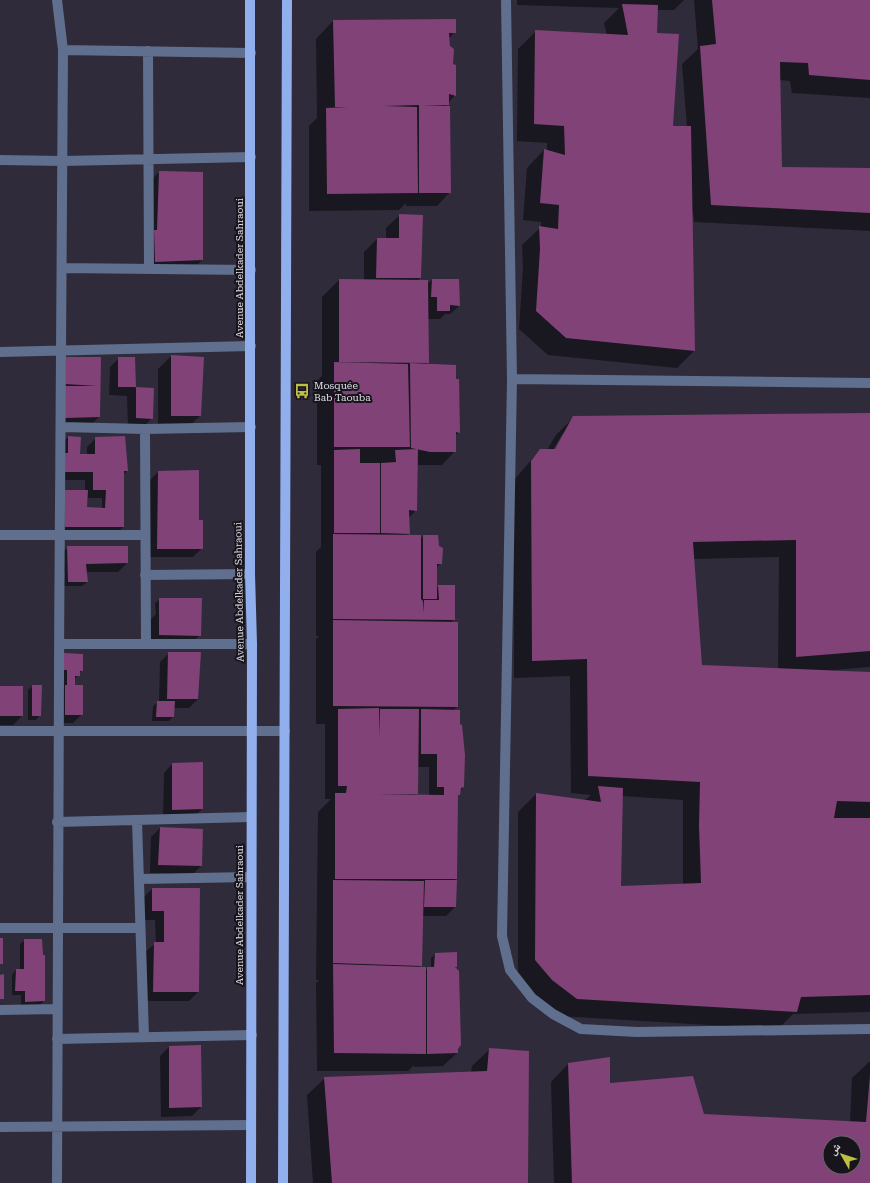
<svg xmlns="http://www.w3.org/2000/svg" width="870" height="1183" font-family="'Roboto Serif','Noto Naskh Arabic',serif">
  <rect width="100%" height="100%" fill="#2f2b3a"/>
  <path fill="#0007" fill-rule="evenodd" d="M517 0H684L674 10H657L656 34 672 126 687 127 682 64 698 49 694 0H870V98L792 93 790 81 779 80 781 168 870 169V231L694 222 693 213H691L694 351 677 368 548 355 519 329 523 267 522 245 541 227V222L523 220 527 168 544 150 547 151V143L517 141 518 49 536 31 607 35 604 23 619 8 517 5Z
    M333 21 455 32 449 38 455 95 445 107 450 192 437 206H406V203L399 210 309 211V126L317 118 316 39Z
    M159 172 202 260 193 269 146 271 150 181Z
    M400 215 420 278 418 280 427 284 432 280 459 306 450 314H445L440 319H427L428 362 425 365 459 432 455 436V451L442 465H417L416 510 408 519 409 533 406 536 420 540 423 536 441 563 436 568V589L439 586 454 620 451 622 457 707 454 710 463 787 457 797 456 879 453 881 455 907 446 916H422L421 965 418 968 425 970 431 968V958L435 954 456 966 455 968 457 1053 443 1066 414 1067V1065L408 1071H317L316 983 319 980H316L318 812 331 799H325V724H316V639L319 636H316V552L321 547V465H317V381L322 376V297L339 280H364V252L377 239H386V228ZM417 767H429V796L415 795 417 793Z
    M171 356 200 416 186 429H158V369Z
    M100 358 99 417 90 426 57 427 62 362Z
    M119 358H134L135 388 153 389 152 418 143 427H128L127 396 109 395 110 367Z
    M870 414V667L833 670 870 673V1012L793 1014 778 1029 559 1016 535 998 518 977V812L536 794 584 801 591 795 571 793 570 676 514 678V480L540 450H547L556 435 574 417ZM563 433H565L553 454 551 453ZM779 557 778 669 701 666 693 559ZM622 796 683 800V885L620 887Z
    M68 437 77 455H87V447L96 438 127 471 123 475V527L114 536H56L61 495 85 491V480H55V463L64 454V441ZM86 498H102V509L86 507Z
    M158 472 198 521 202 548 193 557H149V481Z
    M68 547 127 563 118 572H86L87 582 82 586H64L65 572H58L59 556Z
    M160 599 200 635 191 644 151 643V619L156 614 155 603Z
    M169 653 198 699 189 708H173V717L169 721H152L153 706 159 702 160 662Z
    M65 654 82 670 79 675 74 679V686L82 714 73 723H57L61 658Z
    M0 686 22 687V716L13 725H0Z
    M33 686 40 715 36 720H28V690Z
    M172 764 202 809 193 818H163L164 773Z
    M160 828 201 866 192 875 150 873 151 837Z
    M152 889H199L198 992 189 1001H145V952L156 943 155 920H143V898Z
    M25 940 44 1001 40 1005 21 1006V995H12V975L16 970H20V944Z
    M169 1047 201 1107 192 1116 161 1117 160 1056Z
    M490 1049 527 1183H313L307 1095 325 1078 471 1073 472 1066Z
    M870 1061V1183H554L551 1082 568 1064 609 1084 703 1115 850 1122 852 1078ZM830 1143H854V1167H830Z"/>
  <path fill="#814278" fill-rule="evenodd" d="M712 0H870V80L809 75 808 63 780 62 782 167 870 168V213L711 205 700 46 716 44Z
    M622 4 658 5 657 33 679 34 673 126H691L695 351 566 338 536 311 540 249 539 226 558 229 559 205 540 203 544 149 565 155 564 126 534 124 535 30 628 35Z
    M456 19V33H449L450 46 454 49 453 64 456 65V96L449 94V105H423L450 106 451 193H419V105L384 106 417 107 418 193 327 194 326 108 348 107H335L333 20Z
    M159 171 203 172V260L155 262 154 230H157Z
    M399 214 423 215 421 278H376L377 238H399Z
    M339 279 428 280 429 363 339 362Z
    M432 279H459L460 306 450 305V311H437V297H431Z
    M171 355 204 357 201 416H171Z
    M66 357H101L100 417 65 418V386H97L65 384Z
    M118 357H135L136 387H118Z
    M334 362 408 364 410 447H334Z
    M410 363 456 365V379H459L460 433 456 432V452H430L411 448Z
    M136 387 154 388 153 419 136 418Z
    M870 413V651L796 657V540L693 542 702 665 870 672V802L837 801 834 818H870V995L801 997 797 1012 577 999 552 980 535 960 536 793 601 802 598 786 623 788 621 886 701 883 699 826 700 782 588 776 587 659 532 661 531 461 540 449H555L573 416Z
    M68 436 81 437 80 454H95V437L125 436 128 471H124V527H65V490H88L87 507 105 508 106 490H93V472H63L64 453H68Z
    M360 449V463H380V533H334V450Z
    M418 449 417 511 409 510 410 534 381 533V463L396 462 395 450Z
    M199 470V520H203V549H157L158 471Z
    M333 534 421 535V599L423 601 424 613V600H439L438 585H455V620L333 619Z
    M423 535H438L439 546 443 548 442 564H437V599H423Z
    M67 546H128V563L86 564 88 582H68Z
    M159 598H202L201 636 159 635Z
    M333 620 458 622V707L333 706Z
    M168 652H201L198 699H167Z
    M64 653 83 654V671H80V676H75V685H83V715H65V685H67V670H64Z
    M32 685H42L41 716H32Z
    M0 686H23V716H0Z
    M157 701H175L174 717H156Z
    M379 708V737L380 709H419L418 794H377L444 795V787H437V754H421V709L460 710V724L462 725 465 755 464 787 461 788 460 795H458L457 879H335V793H346L347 786H338V709Z
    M203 762V809L172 810V763Z
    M160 827 203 829 202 866 158 865Z
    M333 880 424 881 422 966 333 963Z
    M425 880H457L456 907H424Z
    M152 888H200L199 992H153L154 942H164V911H152Z
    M0 938H3V964H0Z
    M24 939H42L43 955H45V1001L25 1002V991H15L16 969H24Z
    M457 952V967H455L459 971 461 1045 458 1049V1053L427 1054V967H434L435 953Z
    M333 964 426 967V1054L334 1053Z
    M4 974V999H0V975Z
    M201 1045 202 1107 169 1108V1046Z
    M489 1048 529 1051 528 1183H332L324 1077 487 1071Z
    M610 1057V1083L693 1076 704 1114 866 1122 870 1075V1183H572L568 1063ZM830 1143H854V1167H830Z"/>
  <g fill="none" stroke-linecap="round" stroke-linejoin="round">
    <path stroke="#606f8d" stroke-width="10" d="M57 0 63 50C61 428 57 805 57 1183
      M506 0 512 379 502 936 510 970 532 998 553 1014 581 1029 637 1032 870 1029
      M63 50 251 53
      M148 51 149 269
      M0 160 63 161 251 157
      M62 268 251 270
      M0 352 251 346
      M512 379 870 383
      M62 427 145 429 251 427
      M145 429 146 644
      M0 535H145
      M145 575 250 574
      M60 644H252
      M0 731H285
      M137 821 144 1037
      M57 822 251 817
      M139 879 251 877
      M0 928H140
      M0 1010 57 1009
      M57 1039 252 1035
      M0 1127 251 1125"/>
    <path stroke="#91afed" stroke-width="10" d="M250 0V574L252 644 251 1183
      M283 1183 287 0"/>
  </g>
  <defs>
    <g id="bus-bare" transform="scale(1.2)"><path d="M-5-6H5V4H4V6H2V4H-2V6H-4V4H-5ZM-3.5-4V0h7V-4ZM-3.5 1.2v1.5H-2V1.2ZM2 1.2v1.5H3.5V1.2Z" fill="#bcbf44" stroke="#17151b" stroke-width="2.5" paint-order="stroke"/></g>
  </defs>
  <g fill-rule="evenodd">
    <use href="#bus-bare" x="302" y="391"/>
  </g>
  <g text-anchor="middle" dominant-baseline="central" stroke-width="4" stroke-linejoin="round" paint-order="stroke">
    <g font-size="10" fill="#e0dde7" stroke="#17151b">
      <text transform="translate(239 268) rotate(-90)">Avenue Abdelkader Sahraoui</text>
      <text transform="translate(239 592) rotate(-91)">Avenue Abdelkader Sahraoui</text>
      <text transform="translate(239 915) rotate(-90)">Avenue Abdelkader Sahraoui</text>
    </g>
    <g font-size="10" fill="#e0dde7" stroke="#17151b" text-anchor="start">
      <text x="314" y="385">Mosquée<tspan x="314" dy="12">Bab Taouba</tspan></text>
    </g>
  </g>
  <g transform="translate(842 1155) rotate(309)"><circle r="19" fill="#17151b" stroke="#67656d"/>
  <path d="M0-3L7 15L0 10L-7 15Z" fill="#bcbf44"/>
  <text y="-6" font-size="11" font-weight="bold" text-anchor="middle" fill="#e0dde7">ش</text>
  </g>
</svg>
